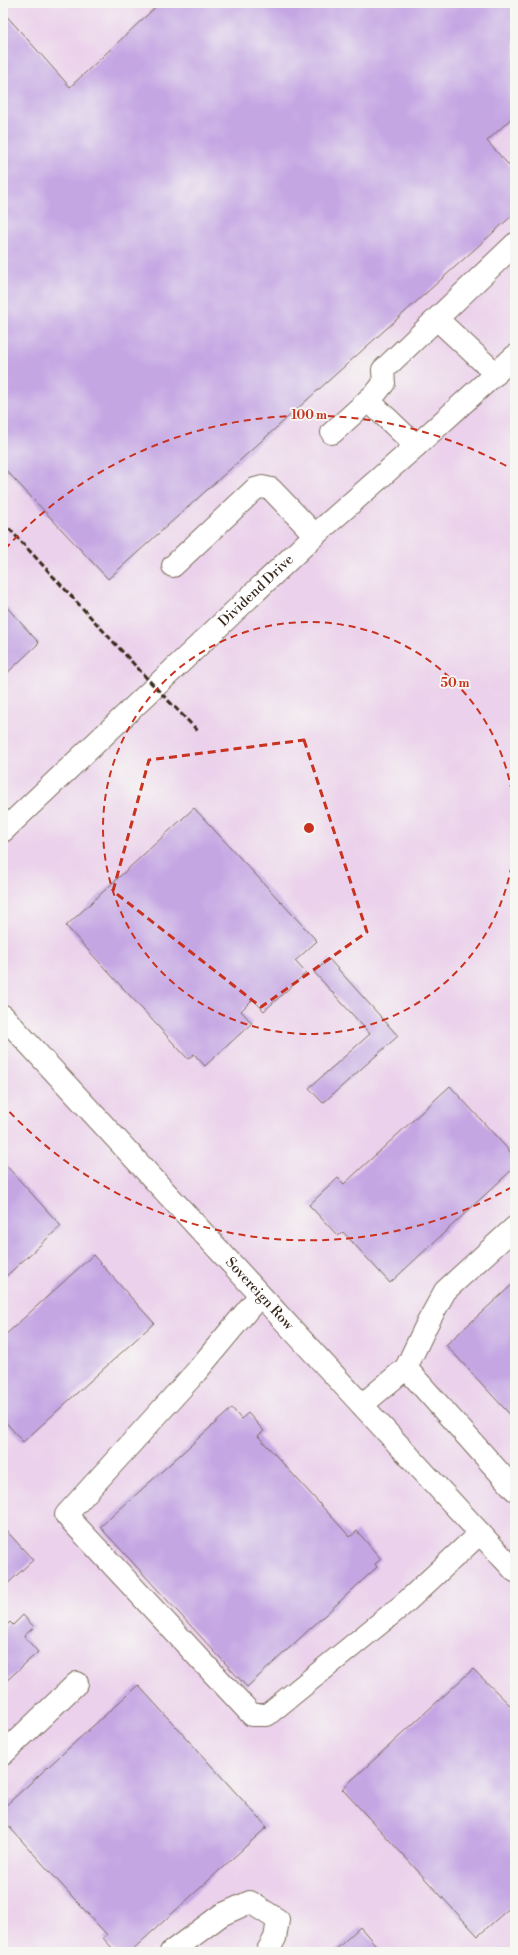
<svg xmlns="http://www.w3.org/2000/svg" width="518" height="1955" font-family="'Libre Bodoni',serif">
  <rect width="100%" height="100%" fill="#f6f6f2"/>
  <filter id="ink" filterUnits="userSpaceOnUse"><feTurbulence type="fractalNoise" baseFrequency=".025" numOctaves="2"/><feDisplacementMap in="SourceGraphic" scale="8" xChannelSelector="R" yChannelSelector="G"/><feConvolveMatrix kernelMatrix="1 2 1 2 8 2 1 2 1" color-interpolation-filters="sRGB"/></filter>
  <filter id="wash" filterUnits="userSpaceOnUse"><feTurbulence type="fractalNoise" baseFrequency=".012" numOctaves="4" result="noise"/><feDisplacementMap in="SourceGraphic" scale="16" xChannelSelector="R" yChannelSelector="G"/><feGaussianBlur stdDeviation="0.9" result="paint"/><feColorMatrix in="noise" values="0 0 0 0 0 0 0 0 0 0 0 0 0 0 0 0 0 1.4 0 .05"/><feComposite in="paint" operator="in"/></filter>
  <g filter="url(#wash)">
    <rect width="100%" height="100%" fill="#f3e5cf"/>
    <path fill="#ebd1eb" d="M3 3H515V1952H3Z"/>
    <g id="blocks">
      <path fill="#c4a6e3" d="M160 3H515V115L487 141 515 172V213L108 579 3 467V12L70 87Z
        M3 603 39 643 3 677Z
        M194 808 317 941 295 961 306 973 264 1011 253 999 241 1011 252 1023 205 1066 194 1054 188 1059 66 926Z
        M329 959 398 1036 323 1103 309 1088 370 1034 314 972Z
        M450 1086 515 1157V1167L390 1283 343 1232 338 1236 309 1205 338 1178 344 1184Z
        M3 1162 61 1226 3 1279Z
        M93 1255 154 1323 23 1442 3 1419V1337Z
        M515 1282V1420L446 1345Z
        M232 1408 241 1419 248 1413 264 1431 258 1436 350 1537 357 1531 381 1559 375 1564 377 1567 247 1687 100 1527Z
        M3 1527 33 1560 3 1588Z
        M23 1615 34 1627 24 1636 38 1652 3 1684V1629L10 1622 13 1625Z
        M473 1669 515 1710V1903L478 1936 342 1789Z
        M138 1685 267 1827 130 1952H116L103 1938 107 1935 3 1820V1808Z
        M360 1927 382 1952H333Z"/>
    </g>
  </g>
  <g filter="url(#ink)">
    <use href="#blocks" fill-opacity="0" stroke="#7b6b5c" stroke-width="1"/>
    <g fill="none" stroke-linecap="round" stroke-linejoin="round">
      <g stroke="#7b6b5c" stroke-width="24">
        <g id="minor">
          <path d="M437 319 496 374"/>
          <path d="M368 400 416 446"/>
          <path d="M332 433 376 393 384 383 383 370 515 244"/>
          <path d="M173 566 255 489 262 487 271 489 315 535"/>
          <path id="s1" d="M3 831 315 535 416 446 515 356"/>
          <path id="s2" d="M3 1016 515 1571"/>
          <path d="M260 1295 196 1372 66 1515 252 1715H267L405 1603 480 1533"/>
          <path d="M406 1368 427 1324 445 1291 515 1227"/>
          <path d="M362 1405 406 1368 515 1490"/>
          <path d="M3 1754 77 1683"/>
          <path d="M171 1952 221 1915 250 1902 278 1920 275 1938 267 1952"/>
        </g>
      </g>
      <use href="#minor" stroke="#fff" stroke-width="22"/>
      <path stroke="#3b2a1e" stroke-width="3" stroke-dasharray="6 3" stroke-linecap="butt" d="M3 522 155 687 199 732"/>
    </g>
  </g>
  <path fill="none" stroke="#c8321e" stroke-width="3" stroke-dasharray="8 5" stroke-linejoin="round" d="M304 740 367 932 261 1007 113 891 149 760Z"/>
  <g fill="none" stroke="#c8321e" stroke-width="2" stroke-dasharray="7 5">
    <path d="M515 830A206 206 0 1 1 515 826"/>
    <path d="M512 1187A413 413 0 0 1 5 1107M5 549A413 413 0 0 1 512 469"/>
  </g>
  <g text-anchor="middle" dominant-baseline="central" stroke-width="3.5" stroke-linejoin="round" paint-order="stroke">
    <g font-size="14" fill="#3b2a1e" stroke="#f6f6f2">
      <text stroke="none"><textPath href="#s1" startOffset="349">Dividend Drive</textPath></text>
      <text stroke="none"><textPath href="#s2" startOffset="378">Sovereign Row</textPath></text>
    </g>
  </g>
  <circle cx="309" cy="828" r="6" fill="#c8321e" stroke="#f6f6f2" stroke-width="2"/>
  <g font-size="12" text-anchor="middle" font-weight="bold" fill="#c8321e" stroke="#f6f6f2" stroke-width="3.5" stroke-linejoin="round" paint-order="stroke">
    <text x="309" y="419">100 m</text>
    <text x="455" y="687">50 m</text>
  </g>
  <rect width="518" height="1955" fill="none" stroke="#f6f6f2" stroke-width="16"/>
</svg>
